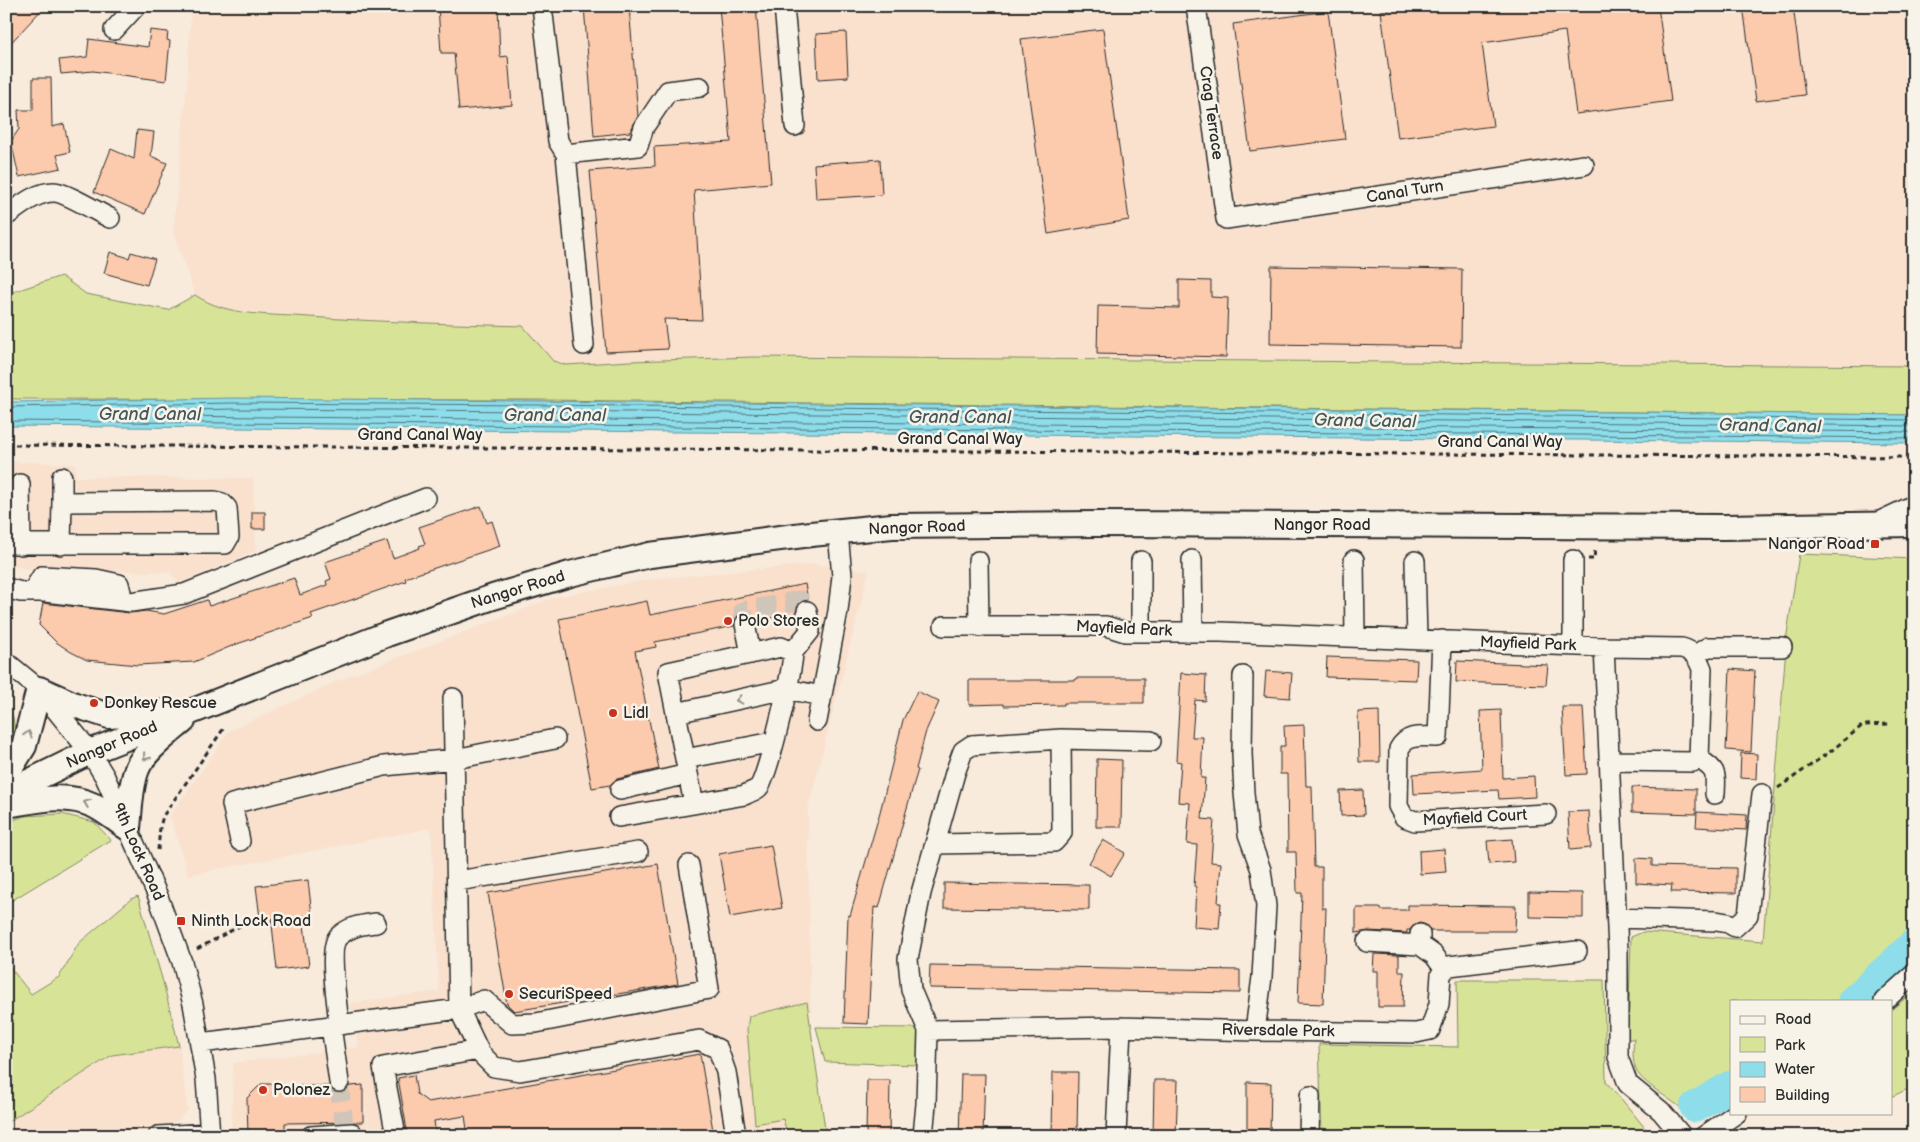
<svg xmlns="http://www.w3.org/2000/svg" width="1920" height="1142" font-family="'Balsamiq Sans',sans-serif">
  <rect width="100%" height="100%" fill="#f8ebdc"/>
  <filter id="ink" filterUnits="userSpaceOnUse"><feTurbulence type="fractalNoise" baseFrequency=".02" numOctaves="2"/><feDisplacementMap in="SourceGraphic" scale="10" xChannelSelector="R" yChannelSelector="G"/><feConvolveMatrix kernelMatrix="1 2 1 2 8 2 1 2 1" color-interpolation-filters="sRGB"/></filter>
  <g filter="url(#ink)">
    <path fill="#f9e1ce" d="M191 6H1914V366L753 357 630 361 566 365 553 361 523 326 364 321 250 312 221 308 204 301 195 295 173 232 187 82Z
      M6 461 76 464V477L253 478 256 551 179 583 169 572 35 570 6 565Z
      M814 564 869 571 808 809 811 1028 826 1136H370L365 1095 369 1136H231L233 1063 358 1047 350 1003 439 991 431 828 188 875 170 816 229 731 342 679 555 597 651 579Z
      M179 1046 188 1110 170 1128V1136H6V1123L112 1055Z"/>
    <path fill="#d7e497" stroke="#818861" d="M61 276 86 294 168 310 195 295C227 317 272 314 309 317 381 322 452 324 523 326L553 361 566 365 630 361 753 357 1914 366V415L541 400 6 399V283L13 292Z
      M1799 554 1914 559V938L1842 1001H1731V1077L1681 1108C1670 1099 1641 1082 1636 1070 1632 1061 1633 1049 1634 1039H1628L1631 937 1643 932 1763 941 1787 634Z
      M6 710 13 717 16 738 6 750Z
      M62 814 94 822 111 840 6 904V823L24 816Z
      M138 896 163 982 179 1046 112 1055 6 1123V962L31 994 59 977 79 943 131 899Z
      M1457 980H1604L1606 1082 1623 1101 1649 1133 1645 1136H1322L1319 1044 1458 1047Z
      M1914 991V1086L1891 1097V1010Z
      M807 1002 826 1136H788L783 1119 755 1124 747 1029 749 1016Z
      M816 1027 919 1028 918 1065 825 1062Z"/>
    <path fill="#8dddea" stroke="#66969e" d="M233 398 1914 415V443L6 426V402Z"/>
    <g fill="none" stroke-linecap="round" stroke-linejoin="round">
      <path stroke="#527277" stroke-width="1" d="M6 407 233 403 541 405 1914 420
        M6 421 1914 438
        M1914 426 541 411 233 409 157 411 155 413 157 416 1914 432"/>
      <path stroke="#8dddea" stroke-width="31" d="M1853 1001 1914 944
        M1695 1107 1731 1086"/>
    </g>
    <path fill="#fccaac" stroke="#2b2b2b" d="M15 6H45L6 48V15Z
      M438 6H498L500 57 508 56 512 105 459 110 454 53H441Z
      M584 6H629L638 116 630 132 594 136Z
      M719 6H756L771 183 694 190 702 320 664 319 668 349 606 352 590 171 655 166 654 147 731 142Z
      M1419 6H1658L1671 101 1576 114 1565 31 1482 43 1493 126 1398 138 1381 11Z
      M1743 6H1793L1805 95 1756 101Z
      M1328 11 1345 139 1250 151 1233 24Z
      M1103 29 1129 220 1048 234 1021 39Z
      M150 30 168 32 167 40 170 41 166 81 93 71 61 74 59 60 87 57 89 39 148 47Z
      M846 32 848 77 818 79 816 34Z
      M33 78H51L52 127 64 124 70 152 57 155 61 168 19 177 11 141 19 129 18 110H33Z
      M137 130 154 132 151 156 167 163 145 214 94 192 111 149 134 159Z
      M880 159 882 195 816 199 814 164Z
      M110 252 129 258 131 252 155 259 147 285 104 273Z
      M1271 266 1462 269 1461 347 1270 344Z
      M1179 280 1211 281V297L1228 298 1226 357 1097 354 1098 306 1179 308Z
      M481 506 487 523 492 521 500 546 405 578 406 581 311 614 313 618 234 645 194 662 137 665 87 660 71 652 56 642 39 625 43 603 130 613 146 611 164 614 207 600 209 606 294 578 300 595 327 585 326 581 331 579 325 562 387 541 393 558 420 548 419 546 425 544 419 527Z
      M252 512H265V529H252Z
      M805 584 808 600 800 603 796 607V613L756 621 749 614 742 613 735 620 734 626 655 642 656 647 635 651 659 769 617 779 610 785 592 788 559 619 647 601 650 615Z
      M1327 657 1417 660 1416 680 1326 677Z
      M1457 661 1548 665 1546 685 1456 682Z
      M1730 669 1755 671 1751 752 1726 750Z
      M1266 671 1292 673 1290 698 1264 696Z
      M1181 673 1206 675 1205 701 1195 700 1192 737H1203L1201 778H1205L1202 819 1214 820 1211 862 1221 863 1218 903H1221L1219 929 1194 927 1196 887 1194 886 1197 845 1187 844 1190 803 1178 802 1181 762 1176 761Z
      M1076 678H1144V703H1064V705L1004 706V704L969 705V680H1076Z
      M917 691 939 702 926 731 916 769 918 770 914 783 879 908 874 907 868 1024 844 1023 848 915 850 916 880 812 903 720Z
      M1562 707H1583L1587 774 1566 775Z
      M1501 710 1503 778 1534 776 1535 797 1499 799 1498 790 1414 794 1413 774 1482 769 1480 711Z
      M1379 711 1380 762H1359L1358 712Z
      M1304 725 1306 786H1312L1314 867H1322V908H1326L1323 1004 1298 1003 1302 893H1297L1296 852H1288L1287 774H1280V746H1285L1284 726Z
      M1741 753 1757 754 1756 779 1740 778Z
      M1097 759 1122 760 1121 827H1096Z
      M1632 787 1696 789V814L1632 812Z
      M1363 790 1364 815 1341 816 1340 791Z
      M1589 811 1591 848 1570 850 1568 812Z
      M1697 812 1747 815 1746 830 1696 827Z
      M1512 839 1514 862 1489 864 1487 841Z
      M1103 840 1125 853 1111 876 1089 863Z
      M771 845 782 908 730 917 719 854Z
      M1444 849 1446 872 1420 874 1419 851Z
      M1636 858 1652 859V866L1736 868V893L1671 892 1672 885 1636 883Z
      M658 864 678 984 514 1011 507 1004 488 893Z
      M308 880 312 915 303 916 309 966 277 970 271 916 260 918 256 886Z
      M944 883 1089 885V910L944 908Z
      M1529 892 1583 893V918L1529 917Z
      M1408 905 1516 906 1515 931H1430L1426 925 1420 923 1414 925 1410 930H1407V933L1368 931 1356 933V908H1381V910H1408Z
      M1374 954 1399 955V972H1404L1403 1007H1378V971H1373Z
      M930 965 1240 970V993L929 988Z
      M700 1054 714 1136H468L465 1116 434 1121 436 1136H408L398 1078 414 1075 417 1094 428 1102Z
      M1053 1072H1078L1077 1136H1052Z
      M961 1074H985L983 1136H959Z
      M867 1080H890L889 1136H866Z
      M1154 1080H1178L1176 1136H1153Z
      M1247 1082 1271 1083 1270 1136H1247Z
      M261 1084H283V1086H329L334 1092 340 1093 346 1090 350 1086 363 1085V1122L285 1123V1136H248L247 1098Z"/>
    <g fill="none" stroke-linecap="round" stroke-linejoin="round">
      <path stroke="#cfc5b9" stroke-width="19" stroke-dasharray="19 9" stroke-linecap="butt" d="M745 624 743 611 800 600 807 611
        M339 1082 344 1125"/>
      <g stroke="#2b2b2b" stroke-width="22">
        <path id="minor" d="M542 6 558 141 566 154 584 345
          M784 6 795 126
          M1196 6 1226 219 1584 165
          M114 30 136 6
          M566 154 638 146 644 127 668 91 700 87
          M6 216C20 206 36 192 54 192 65 192 99 213 110 218
          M20 484 21 545
          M62 502V477
          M1876 523 1914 505
          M6 544H225L229 537 227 508 222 503 215 501 62 502 61 545
          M1192 560 1193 632
          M1354 560 1355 637
          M1573 560V646
          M978 561 979 627
          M1141 561V632
          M1415 561 1417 639
          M6 588 21 592H45L131 602 184 594 426 498
          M33 591 42 576 96 579 119 584 121 592
          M745 624 751 654
          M944 626H1106L1125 632H1220L1604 647 1618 950V1057L1628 1084 1661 1111 1682 1136
          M1442 640 1438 737C1422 737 1408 733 1399 749L1398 806 1404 817 1415 821 1546 814
          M1604 647 1682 648C1693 651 1698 658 1702 669L1699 759 1693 762 1610 761
          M793 652 810 631 807 611
          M1695 655 1708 647H1782
          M6 662 39 689 90 752 105 777 157 894 182 962 193 1004 206 1079 210 1136
          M1243 676 1242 754 1244 793 1248 834 1261 870 1266 906 1262 977 1255 1031
          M453 698 459 1009 480 1053 494 1067 520 1071 699 1040 718 1049 726 1072 736 1136
          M676 713 694 804
          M817 721 838 611 842 576 838 533
          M685 759 773 742
          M1699 759C1717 770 1716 773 1715 794
          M620 790 688 774
          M619 817 745 795C749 792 756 791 759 787 768 776 793 670 793 652L781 647 668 672 676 713 786 689 822 696
          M240 841 232 804 384 766 455 759 555 739
          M936 844 1054 842 1062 833 1061 739
          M457 881 638 852
          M1617 918 1716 921 1728 923 1735 927 1748 915 1762 794
          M1420 934V945L1434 955 1445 970
          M1367 942 1420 945
          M1884 1001 1914 974
          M339 1025C338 1008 327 946 339 936 350 926 362 925 376 923
          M331 1026 339 1082
          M928 1030 1121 1027 1255 1031 1416 1033 1430 1030 1439 1004 1441 974 1449 966 1577 951
          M201 1043 459 1009 484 1000 512 1024 536 1023 709 989 689 865
          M158 1136 210 1133
          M311 1136 352 1133 353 1136
          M396 1136 383 1067 479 1050
          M923 1136 926 1104 928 1030 911 990 908 959 921 893 955 773 963 751 972 745 1061 739 1151 741
          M1116 1136 1121 1027
          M1309 1136 1310 1096
          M1704 1136 1737 1113"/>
      </g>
      <g stroke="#2b2b2b" stroke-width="28">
        <path id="major" d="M6 775 24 746 39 689 75 705 109 716 172 712
          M6 793 90 752 387 634 493 597 570 574 650 555 811 534 892 526 1097 524 1724 527 1914 524
          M6 805C37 800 66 792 95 806 107 812 117 821 128 828 130 809 130 787 137 769 143 752 169 733 183 721"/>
      </g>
      <path stroke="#2b2b2b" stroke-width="3" stroke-dasharray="5 4" stroke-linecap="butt" d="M6 445 1914 457
        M1588 559H1594L1595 548
        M1778 788 1831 751 1863 725 1889 724
        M158 850 160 827 163 816 224 728
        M197 949 249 921 272 920"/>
      <use href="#minor" stroke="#f7f3e8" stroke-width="19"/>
      <use href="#major" stroke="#f7f3e8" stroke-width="24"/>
    </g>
    <defs><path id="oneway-chevron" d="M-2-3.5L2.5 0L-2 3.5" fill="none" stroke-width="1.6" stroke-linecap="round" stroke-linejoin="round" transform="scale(1.25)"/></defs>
    <g stroke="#918f8a">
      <use href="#oneway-chevron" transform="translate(739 700) rotate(168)"/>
      <use href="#oneway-chevron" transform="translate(28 734) rotate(-75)"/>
      <use href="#oneway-chevron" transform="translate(146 757) rotate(129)"/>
      <use href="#oneway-chevron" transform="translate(87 803) rotate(-159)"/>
    </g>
  </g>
  <g fill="#c8321e" stroke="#f7f3e8" stroke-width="2">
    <rect x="1870" y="539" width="10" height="10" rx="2.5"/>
    <circle cx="728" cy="621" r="5"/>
    <circle cx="94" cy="703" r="5"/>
    <circle cx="613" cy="713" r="5"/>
    <rect x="176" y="916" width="10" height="10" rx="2.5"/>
    <circle cx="509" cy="994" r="5"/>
    <circle cx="263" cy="1090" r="5"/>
  </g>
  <g text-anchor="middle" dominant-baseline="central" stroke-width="5" stroke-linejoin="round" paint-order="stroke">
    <g font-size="16" fill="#2b2b2b" stroke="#f7f3e8">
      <text transform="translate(1211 113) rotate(82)">Crag Terrace</text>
      <text transform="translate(1405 192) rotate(-9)">Canal Turn</text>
      <text x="420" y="435">Grand Canal Way</text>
      <text x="960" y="439">Grand Canal Way</text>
      <text x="1500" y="442">Grand Canal Way</text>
      <text x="1322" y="525">Nangor Road</text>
      <text transform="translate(917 528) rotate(-2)">Nangor Road</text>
      <text transform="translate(518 590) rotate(-17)">Nangor Road</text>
      <text transform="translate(1124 629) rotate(3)">Mayfield Park</text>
      <text transform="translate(1528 644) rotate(2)">Mayfield Park</text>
      <text transform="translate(112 745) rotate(-23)">Nangor Road</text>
      <text transform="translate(1475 818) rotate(-3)">Mayfield Court</text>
      <text transform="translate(138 852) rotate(66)">9th Lock Road</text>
      <text transform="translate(1278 1031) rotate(1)">Riversdale Park</text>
    </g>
    <g font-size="16" fill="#2b2b2b" stroke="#f7f3e8" text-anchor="start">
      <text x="1865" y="544" text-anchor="end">Nangor Road</text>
      <text x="738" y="621">Polo Stores</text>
      <text x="104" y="703">Donkey Rescue</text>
      <text x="623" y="713">Lidl</text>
      <text x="191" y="921">Ninth Lock Road</text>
      <text x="519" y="994">SecuriSpeed</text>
      <text x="273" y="1090">Polonez</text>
    </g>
    <g font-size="18" font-style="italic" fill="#44585b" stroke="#f7f3e8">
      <text x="150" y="414">Grand Canal</text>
      <text x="555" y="415">Grand Canal</text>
      <text x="960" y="417">Grand Canal</text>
      <text transform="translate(1365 421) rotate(1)">Grand Canal</text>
      <text transform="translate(1770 426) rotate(1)">Grand Canal</text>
    </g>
  </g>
  <rect width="1920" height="1142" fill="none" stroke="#f7f3e8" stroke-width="25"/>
  <rect x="12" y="12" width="1895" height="1117" fill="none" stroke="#2b2b2b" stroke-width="2" filter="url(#ink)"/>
  <rect x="1730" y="1000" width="162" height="115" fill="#f7f3e8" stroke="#a5a39c"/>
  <rect x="1740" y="1016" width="25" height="8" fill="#f7f3e8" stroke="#a5a39c"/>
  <text x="1775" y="1024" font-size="15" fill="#2b2b2b">Road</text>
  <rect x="1740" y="1037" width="25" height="15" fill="#d7e497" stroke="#a5a39c"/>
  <text x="1775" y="1050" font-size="15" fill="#2b2b2b">Park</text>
  <rect x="1740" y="1062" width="25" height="15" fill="#8dddea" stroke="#a5a39c"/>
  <text x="1775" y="1074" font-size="15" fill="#2b2b2b">Water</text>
  <rect x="1740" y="1087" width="25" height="15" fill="#fccaac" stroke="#a5a39c"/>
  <text x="1775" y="1100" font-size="15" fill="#2b2b2b">Building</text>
</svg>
